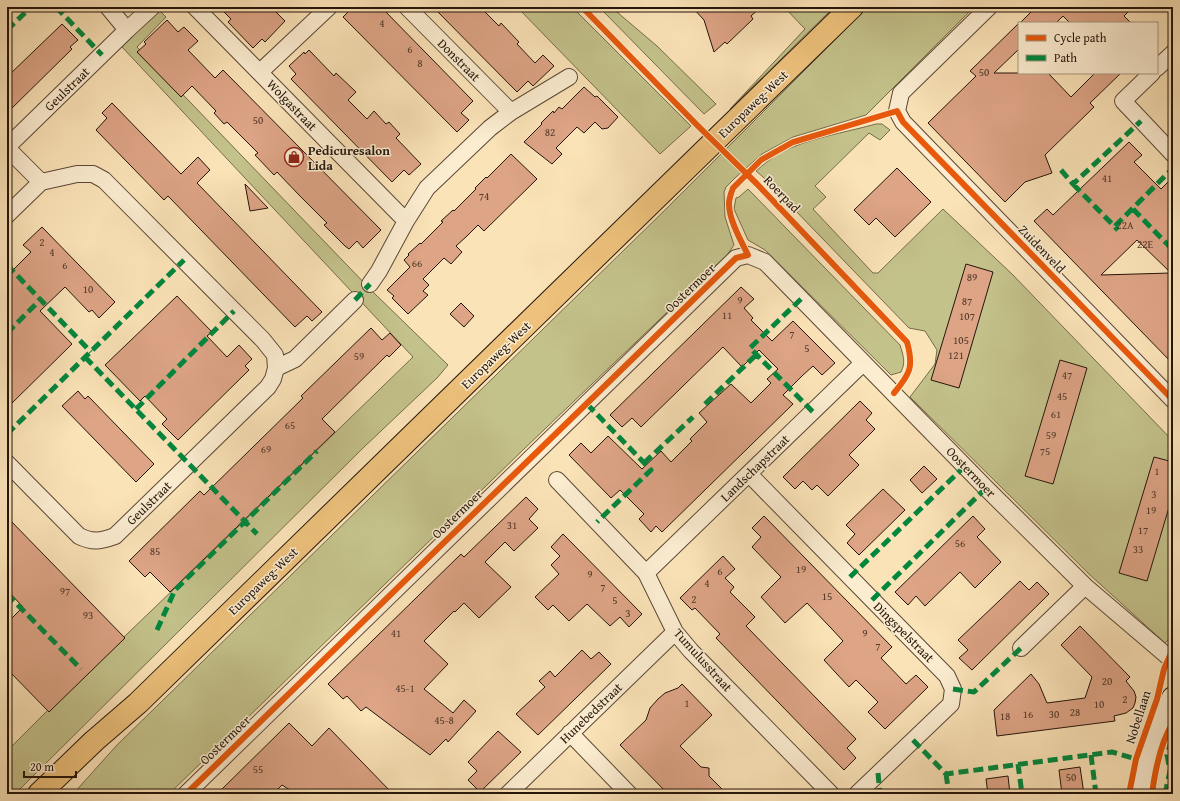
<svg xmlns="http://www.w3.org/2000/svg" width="1180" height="801" font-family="'Gentium Book Plus',serif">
  <rect width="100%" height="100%" fill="#fbe3b8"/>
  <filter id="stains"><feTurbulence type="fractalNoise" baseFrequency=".005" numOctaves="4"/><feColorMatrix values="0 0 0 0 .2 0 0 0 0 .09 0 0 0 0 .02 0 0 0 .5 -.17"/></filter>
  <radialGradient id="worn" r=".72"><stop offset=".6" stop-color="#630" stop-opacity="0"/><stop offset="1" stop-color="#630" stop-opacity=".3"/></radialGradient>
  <path fill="#c4c28b" stroke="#746c4a" d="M517 7H572L691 126 660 154Z
    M599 7H611L657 46 716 104 704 114Z
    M784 7H834L730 109 805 29Z
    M868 7H974L866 115 793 137 762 154 736 177 726 187 724 192 725 217 734 245 727 255 524 449 169 794H73L117 745 666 209Z
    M159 10 166 17 137 47 372 291 448 365 437 378 363 448 15 794H7V751L51 707 175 588 413 357 122 47Z
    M876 124H882L890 130 880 140 869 133 815 186 826 197 813 209 873 273H878L943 209 1012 274 1173 441V635L1165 643 1089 574 910 397 935 364 937 350 925 331 909 328 762 176 756 171C763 165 770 159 778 154 807 138 844 133 876 124Z
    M748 189 900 345C903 355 906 362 901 372L891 375 765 250 748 240 734 209 736 198 739 197Z"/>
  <path fill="#dda486" stroke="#24150a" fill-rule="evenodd" d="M219 7H271L285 21 265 42 262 39 253 48 228 22 231 19Z
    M353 7H381L473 101 461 113 469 120 457 132 343 17Z
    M433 7H480L499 26 501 23 519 42 517 44 535 63 543 55 554 66 533 86 528 81 517 92Z
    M692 7H761L751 16 753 19 727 44 725 42 714 52 704 20Z
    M1036 7H1133L1124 16 1131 23H1070L1063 16 1056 23H1020Z
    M167 20 178 32 184 27 198 41 188 50 215 78 223 70 381 230 363 248 357 241 349 249 345 246 324 225 327 223 300 196 277 172 274 175 255 155 258 153 227 122 224 124 214 113 216 111 192 86 181 97 137 52 146 44 144 42Z
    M1019 23V49L994 73H1048L1071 97 1095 73H1121L1090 103 1094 107 1045 155 1052 173 1025 182 1005 202 928 123 976 76 970 71Z
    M62 24 78 40 70 47 72 49 7 113V77Z
    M309 50 334 76 336 73 356 92 348 100 367 119 374 111 386 124 389 122 400 134 396 138 421 164 409 175 404 170 392 182 291 79 296 74 289 66 304 52 305 54Z
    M584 87 595 97 597 96 618 117 608 128 602 129 595 122 584 133 577 127 556 148 562 154 552 164 524 142 542 124 541 123 553 111 554 113 559 107 562 109Z
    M112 103 181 174 198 157 210 170 197 183 322 312 312 321 307 316 295 327 168 196 164 200 96 130 107 118 102 113Z
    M1129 142 1142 155 1134 162 1161 189 1173 177V364L1034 221 1047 209 1053 215ZM1137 240 1171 273 1101 275Z
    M511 154 537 179 484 231 478 225 467 236 456 246 462 252 451 264 444 258 423 279 429 285 423 291 428 295 408 314 392 298 394 296 387 290 410 267 404 260 409 255 408 254 420 243 421 244 443 222 441 221 453 210 454 211 476 189 475 188 486 177 487 178Z
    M897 168 931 202 895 237 876 218 869 225 854 210Z
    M245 184 268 208 250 211Z
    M42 227 115 302 99 318 92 310 89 312 65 287 40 311 72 344 7 408V276L31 252 23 245Z
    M966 264 993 272 959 388 931 380Z
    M741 287 754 299 744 308 753 318 751 320 772 341 793 321 835 363 822 375 813 366 803 375 783 395 793 404 662 532 656 526 651 532 639 519 644 514 620 490 611 498 569 455 581 443 591 453 608 436 642 469 661 451 671 462 692 441 690 439 707 422 699 413 731 384 751 403 771 383 767 379 778 369 759 350 742 367 723 347 641 427 632 418 622 427 610 415Z
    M177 296 212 332 207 336 227 357 239 345 252 359 245 366 249 370 178 440 162 424 167 419 145 396 140 401 105 365Z
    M461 303 474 316 464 327 450 314Z
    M371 328 382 340 390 333 401 345 389 357 387 355 322 419 335 432 170 592 150 572 145 577 129 561 200 491 204 495 303 398 301 396Z
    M1060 360 1087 368 1053 484 1025 476Z
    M78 391 85 399 88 396 154 464 136 482 62 406Z
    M860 401 872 413 866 420 875 429 849 455 859 465 828 496 817 485 812 490 803 481 795 489 783 477Z
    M1154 457 1173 462V494L1147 581 1119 573Z
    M924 466 937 479 922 493 910 480Z
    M883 489 905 510 859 555 847 543 855 534 846 525Z
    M526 497 538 509 529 519 538 528 514 551 505 542 485 562 511 587 479 618 464 603 455 612 454 611 424 641 448 664 424 689 453 713 464 700 476 711 448 742 446 739 430 755 366 707 361 711 347 696 343 699 328 684 461 554 464 557Z
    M764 516 892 647 881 658 906 684 916 675 928 687 885 729 868 712 878 702 856 680 849 687 824 660 843 641 831 628 807 603 785 623 761 597 781 577 752 547 761 537 752 528Z
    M973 516 985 529 977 537 1001 562 975 588 960 572 925 606 916 596 908 605 895 592Z
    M7 517 125 638 49 712 7 669V623L23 607 7 590Z
    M563 534 642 614 629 627 620 617 610 626 587 604 569 621 553 605 548 610 535 597 559 574 551 565 560 556 551 547Z
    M723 556 735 569 725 578 734 587 730 592 755 617 746 626 856 739 847 748 856 758 844 770 716 638 720 634 695 608 692 610 680 598Z
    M1020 581 1029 590 1037 582 1049 594 972 670 959 658 968 650 958 640Z
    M1080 626 1130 677 1126 681 1134 691 1136 697 1135 703 1133 708 1126 713 1114 716 1115 721 997 736 994 710 1031 674 1039 684 1047 703 1085 698 1092 677 1061 645Z
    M582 650 591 659 599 652 611 664 538 735 516 714 545 687 539 681 550 671 555 677Z
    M682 684 712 715 680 746 701 767 709 768V776L727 794H668L620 745 646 720 650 708 658 699 665 693 678 688Z
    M289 723 312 746 329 728 393 794H296L282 785 273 794H217Z
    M498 731 521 752 480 792 468 780 477 771 468 762Z
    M1080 767 1084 794H1062L1059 770Z
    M1008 776 1010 794H988L986 779Z"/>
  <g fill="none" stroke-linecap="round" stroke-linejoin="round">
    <g stroke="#5a4836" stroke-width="18">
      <path id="street" d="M108 7 127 30 152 7
        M195 7 406 221 379 271 370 284
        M407 7 511 112
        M989 7 901 93 897 111 903 122 1173 400
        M1157 68 1173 53
        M260 72 329 7
        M1152 73 1123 101 1173 154
        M7 147 127 30
        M7 148 41 182 77 174H93L104 180 263 340 275 355 276 368 295 359 355 300
        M7 215 41 182
        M406 221 427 188 490 128 511 112 569 77
        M7 463 79 536C93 543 101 541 115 536L268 387 273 379 276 368
        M749 474 947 676 953 689 951 704 857 794
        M557 480 646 573 675 632 691 651 831 794
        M646 573 863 363
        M1021 648 1085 586
        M570 733 629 794
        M186 794 736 258 748 255 765 262 986 488 1085 586 1173 661
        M508 794 675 632"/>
    </g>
    <g stroke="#24150a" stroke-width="24">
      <path id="secondary" d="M1140 794C1144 760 1156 728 1173 698"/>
    </g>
    <g stroke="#24150a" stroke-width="24">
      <path id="primary" d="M39 794 94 741 138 703 852 7"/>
    </g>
    <use href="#street" stroke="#fcedd1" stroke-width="16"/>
    <use href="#secondary" stroke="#fcedd1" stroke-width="22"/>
    <use href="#primary" stroke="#eec27c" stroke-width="22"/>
    <path stroke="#00873e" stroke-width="5" stroke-dasharray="10 5" stroke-linecap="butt" d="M56 7 102 55
      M7 30 31 7
      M1061 170 1073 184 1141 121
      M1073 184 1118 230
      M1133 209 1173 250
      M1115 226 1173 168
      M7 265 91 352
      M801 299 750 348 813 412
      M355 300 370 284
      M7 333 41 299
      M85 357 257 534
      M587 404 651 470 597 522
      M705 404 757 354
      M136 409 234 311
      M7 434 184 260
      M644 463 693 417
      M850 577 965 466
      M7 594 81 669
      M872 600 986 488
      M157 630 175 590 317 451
      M953 689 974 692 1021 648
      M913 740 946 774 1112 752 1136 759
      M1091 755 1096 794
      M1018 764 1022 794
      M878 773 880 794
      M946 774 949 794
      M510 792 513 794
      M1165 794 1170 771 1167 755 1173 736"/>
    <g stroke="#fcedd1" stroke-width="8">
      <path id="cycleway" d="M582 7 697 125 757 184 907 342C914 367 910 374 894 393
        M186 794 736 258 748 255C741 241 729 220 729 204 729 199 731 193 733 188L761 160 793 142 897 111 903 122 1173 400
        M1129 794 1136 759 1157 699 1164 669 1173 649
        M1152 794C1155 771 1160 743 1173 723"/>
    </g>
    <use href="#cycleway" stroke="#e8590c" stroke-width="6"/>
  </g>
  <defs>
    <g id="shop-ring" transform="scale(1)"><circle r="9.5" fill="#fcedd1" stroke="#8f2418" stroke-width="1.5"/><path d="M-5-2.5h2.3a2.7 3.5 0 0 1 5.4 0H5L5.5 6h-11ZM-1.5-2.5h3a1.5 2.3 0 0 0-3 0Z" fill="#8f2418"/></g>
  </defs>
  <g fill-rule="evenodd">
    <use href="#shop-ring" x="294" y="157"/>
  </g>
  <g text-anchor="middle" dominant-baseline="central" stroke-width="3" stroke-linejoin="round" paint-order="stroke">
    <g font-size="11" fill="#523929">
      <text x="382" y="23">4</text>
      <text x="410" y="49">6</text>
      <text x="420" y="63">8</text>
      <text x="984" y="72">50</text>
      <text x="258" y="120">50</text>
      <text x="550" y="132">82</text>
      <text x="1107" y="178">41</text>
      <text x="484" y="196">74</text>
      <text x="1125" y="225">22A</text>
      <text x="42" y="242">2</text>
      <text x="1145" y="244">22E</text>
      <text x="52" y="252">4</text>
      <text x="417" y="263">66</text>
      <text x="65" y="265">6</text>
      <text x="972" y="277">89</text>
      <text x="88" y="289">10</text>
      <text x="740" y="300">9</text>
      <text x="967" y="301">87</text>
      <text x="727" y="315">11</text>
      <text x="967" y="316">107</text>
      <text x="792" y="334">7</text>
      <text x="961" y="340">105</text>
      <text x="807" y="348">5</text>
      <text x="956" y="355">121</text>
      <text x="359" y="356">59</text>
      <text x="1067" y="375">47</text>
      <text x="1062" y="396">45</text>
      <text x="1056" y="414">61</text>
      <text x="290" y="425">65</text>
      <text x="1051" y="435">59</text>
      <text x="266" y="449">69</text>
      <text x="1045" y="451">75</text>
      <text x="1157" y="471">1</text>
      <text x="1154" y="494">3</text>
      <text x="1151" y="510">19</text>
      <text x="512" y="525">31</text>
      <text x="1143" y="530">17</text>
      <text x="960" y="543">56</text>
      <text x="1138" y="549">33</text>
      <text x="155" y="551">85</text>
      <text x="801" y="569">19</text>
      <text x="720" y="571">6</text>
      <text x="590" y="574">9</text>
      <text x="707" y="583">4</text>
      <text x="603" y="587">7</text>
      <text x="65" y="591">97</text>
      <text x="827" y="596">15</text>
      <text x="694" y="599">2</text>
      <text x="615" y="600">5</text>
      <text x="628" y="613">3</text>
      <text x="88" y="615">93</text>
      <text x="396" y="633">41</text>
      <text x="865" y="633">9</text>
      <text x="878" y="646">7</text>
      <text x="1107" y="681">20</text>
      <text x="405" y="688">45-1</text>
      <text x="1125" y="699">2</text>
      <text x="687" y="703">1</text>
      <text x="1099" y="704">10</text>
      <text x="1075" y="712">28</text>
      <text x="1028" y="714">16</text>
      <text x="1054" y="714">30</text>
      <text x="1005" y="716">18</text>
      <text x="444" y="720">45-8</text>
      <text x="258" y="769">55</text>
      <text x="1071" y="777">50</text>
    </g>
    <g font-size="13" fill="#24150a" stroke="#fcedd1">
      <text transform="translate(459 60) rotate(45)">Donstraat</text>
      <text transform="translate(67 89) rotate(-44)">Geulstraat</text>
      <text transform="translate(753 104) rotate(-44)">Europaweg-West</text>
      <text transform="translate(292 105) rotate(46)">Wolgastraat</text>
      <text transform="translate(782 194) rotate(46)">Roerpad</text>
      <text transform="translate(1042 249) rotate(46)">Zuidenveld</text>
      <text transform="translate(690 288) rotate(-44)">Oostermoer</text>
      <text transform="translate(496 355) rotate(-44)">Europaweg-West</text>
      <text transform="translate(755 468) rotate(-44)">Landschapstraat</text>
      <text transform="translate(971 472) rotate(46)">Oostermoer</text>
      <text transform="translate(149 503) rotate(-44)">Geulstraat</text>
      <text transform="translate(457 514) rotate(-44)">Oostermoer</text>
      <text transform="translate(263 581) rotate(-44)">Europaweg-West</text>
      <text transform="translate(904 632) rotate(45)">Dingspelstraat</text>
      <text transform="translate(703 660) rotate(48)">Tumulusstraat</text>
      <text transform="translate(591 713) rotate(-44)">Hunebedstraat</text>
      <text transform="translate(1138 717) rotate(-72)">Nobellaan</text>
      <text transform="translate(225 740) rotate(-44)">Oostermoer</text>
    </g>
    <g font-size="13" font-weight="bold" fill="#24150a" stroke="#fcedd1" text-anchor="start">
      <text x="308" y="150">Pedicuresalon<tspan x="308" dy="15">Lida</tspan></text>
    </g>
  </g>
  <rect width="1180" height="801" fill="none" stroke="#fbe3b8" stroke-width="24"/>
  <rect x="8" y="8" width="1164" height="785" fill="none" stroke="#24150a" stroke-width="2"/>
  <rect x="12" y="12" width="1156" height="777" fill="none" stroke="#24150a"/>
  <rect x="1018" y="22" width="140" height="52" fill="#fcedd1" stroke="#a69781"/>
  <rect x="1026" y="35" width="20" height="6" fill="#e8590c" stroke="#a69781"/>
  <text x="1054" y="42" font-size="12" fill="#24150a">Cycle path</text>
  <rect x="1026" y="55" width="20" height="6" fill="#00873e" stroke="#a69781"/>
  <text x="1054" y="62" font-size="12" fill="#24150a">Path</text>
  <path d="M24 771v6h52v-6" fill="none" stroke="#24150a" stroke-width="2"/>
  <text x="30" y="771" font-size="12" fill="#24150a" stroke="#fcedd1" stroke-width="3" paint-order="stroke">20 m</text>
  <rect width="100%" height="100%" filter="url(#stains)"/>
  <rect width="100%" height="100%" fill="url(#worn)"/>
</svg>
